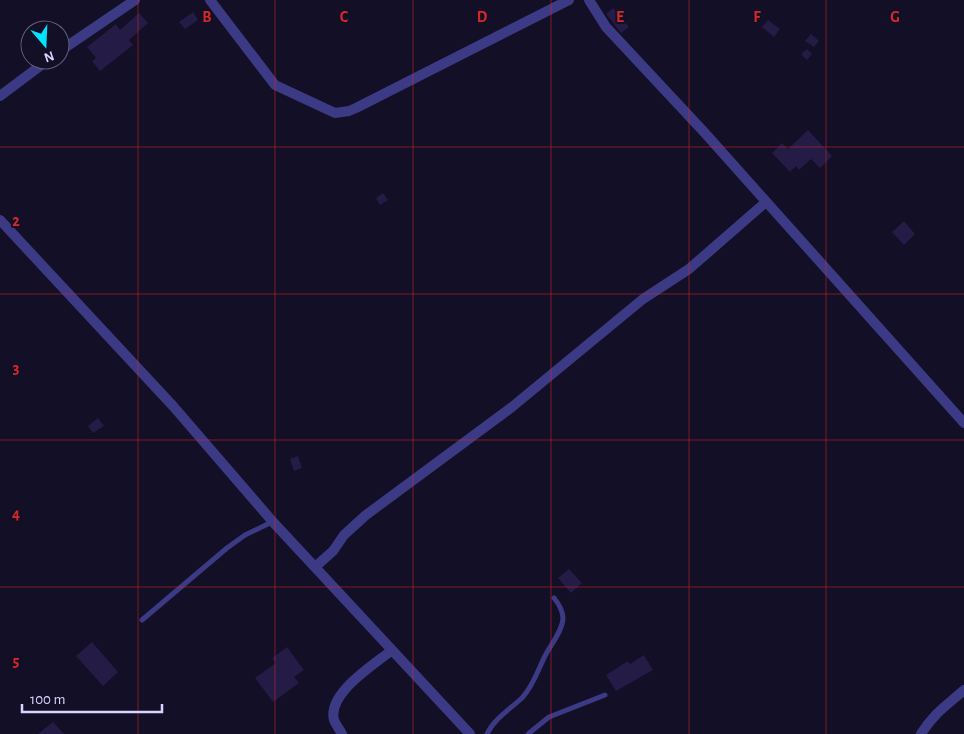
<svg xmlns="http://www.w3.org/2000/svg" width="964" height="734" font-family="'Alegreya Sans',sans-serif">
  <rect width="100%" height="100%" fill="#130f26"/>
  <path fill="#241b47" d="M613 8 629 27 621 33 606 14Z
    M193 12 198 20 185 29 179 22Z
    M139 13 148 23 129 40 133 45 100 71 92 61 96 58 87 47 116 24 120 30Z
    M768 20 780 29 774 37 762 27Z
    M811 34 819 41 814 47 805 41Z
    M807 49 812 54 807 60 801 54Z
    M808 130 832 156 820 168 811 159 799 170 796 166 790 172 772 153 782 143 788 149Z
    M383 193 388 200 380 205 376 198Z
    M904 221 915 234 904 245 892 232Z
    M98 418 104 426 93 433 88 426Z
    M298 456 302 468 294 471 290 459Z
    M569 569 582 583 571 593 558 578Z
    M92 642 118 672 103 686 76 656Z
    M287 647 304 670 294 677 299 683 273 702 255 678 276 663 272 658Z
    M644 655 653 670 616 691 606 675 628 661 630 664Z
    M53 722 64 734H38Z"/>
  <g fill="none" stroke-linecap="round" stroke-linejoin="round">
    <path stroke="#3d3a85" stroke-width="5" d="M142 620 227 548 245 535 272 522
      M487 734C494 719 510 709 522 698 534 685 538 669 546 654 552 643 562 631 563 619 563 610 559 604 554 598
      M528 734 549 717 605 695"/>
    <path stroke="#3d3a85" stroke-width="10" d="M210 0 275 85 335 113 349 111 356 108 569 0
      M589 0 606 27 704 132 964 423
      M60 51 135 0
      M0 96 48 60
      M0 220 173 406 273 522 470 734
      M315 567 333 551 344 535 366 515 512 407 643 299 689 269 766 202
      M342 734C340 730 336 725 334 720 327 693 374 665 392 650
      M921 734C934 713 946 706 964 690"/>
  </g>
  <path fill="none" stroke="#d62828" stroke-width="1" stroke-opacity="0.55" d="M138 0V734M275 0V734M413 0V734M551 0V734M689 0V734M826 0V734M0 147H964M0 294H964M0 440H964M0 587H964"/>
  <g font-size="16" text-anchor="middle" font-weight="bold" fill="#d62828" stroke="#130f26" stroke-width="4" stroke-linejoin="round" paint-order="stroke">
    <text x="207" y="22">B</text>
    <text x="344" y="22">C</text>
    <text x="482" y="22">D</text>
    <text x="620" y="22">E</text>
    <text x="757" y="22">F</text>
    <text x="895" y="22">G</text>
    <text x="16" y="226">2</text>
    <text x="16" y="373">3</text>
    <text x="16" y="519">4</text>
    <text x="16" y="666">5</text>
  </g>
  <g transform="translate(45 45) rotate(161)"><circle r="24" fill="#130f26" stroke="#625e7d"/>
  <path d="M0-4L9 19L0 12L-9 19Z" fill="#00e5ff"/>
  <text y="-8" font-size="14" font-weight="bold" text-anchor="middle" fill="#d9d4ff">N</text>
  </g>
  <path d="M22 704v8h140v-8" fill="none" stroke="#d9d4ff" stroke-width="2.5"/>
  <text x="30" y="704" font-size="15" fill="#d9d4ff" stroke="#130f26" stroke-width="4" paint-order="stroke">100 m</text>
</svg>
